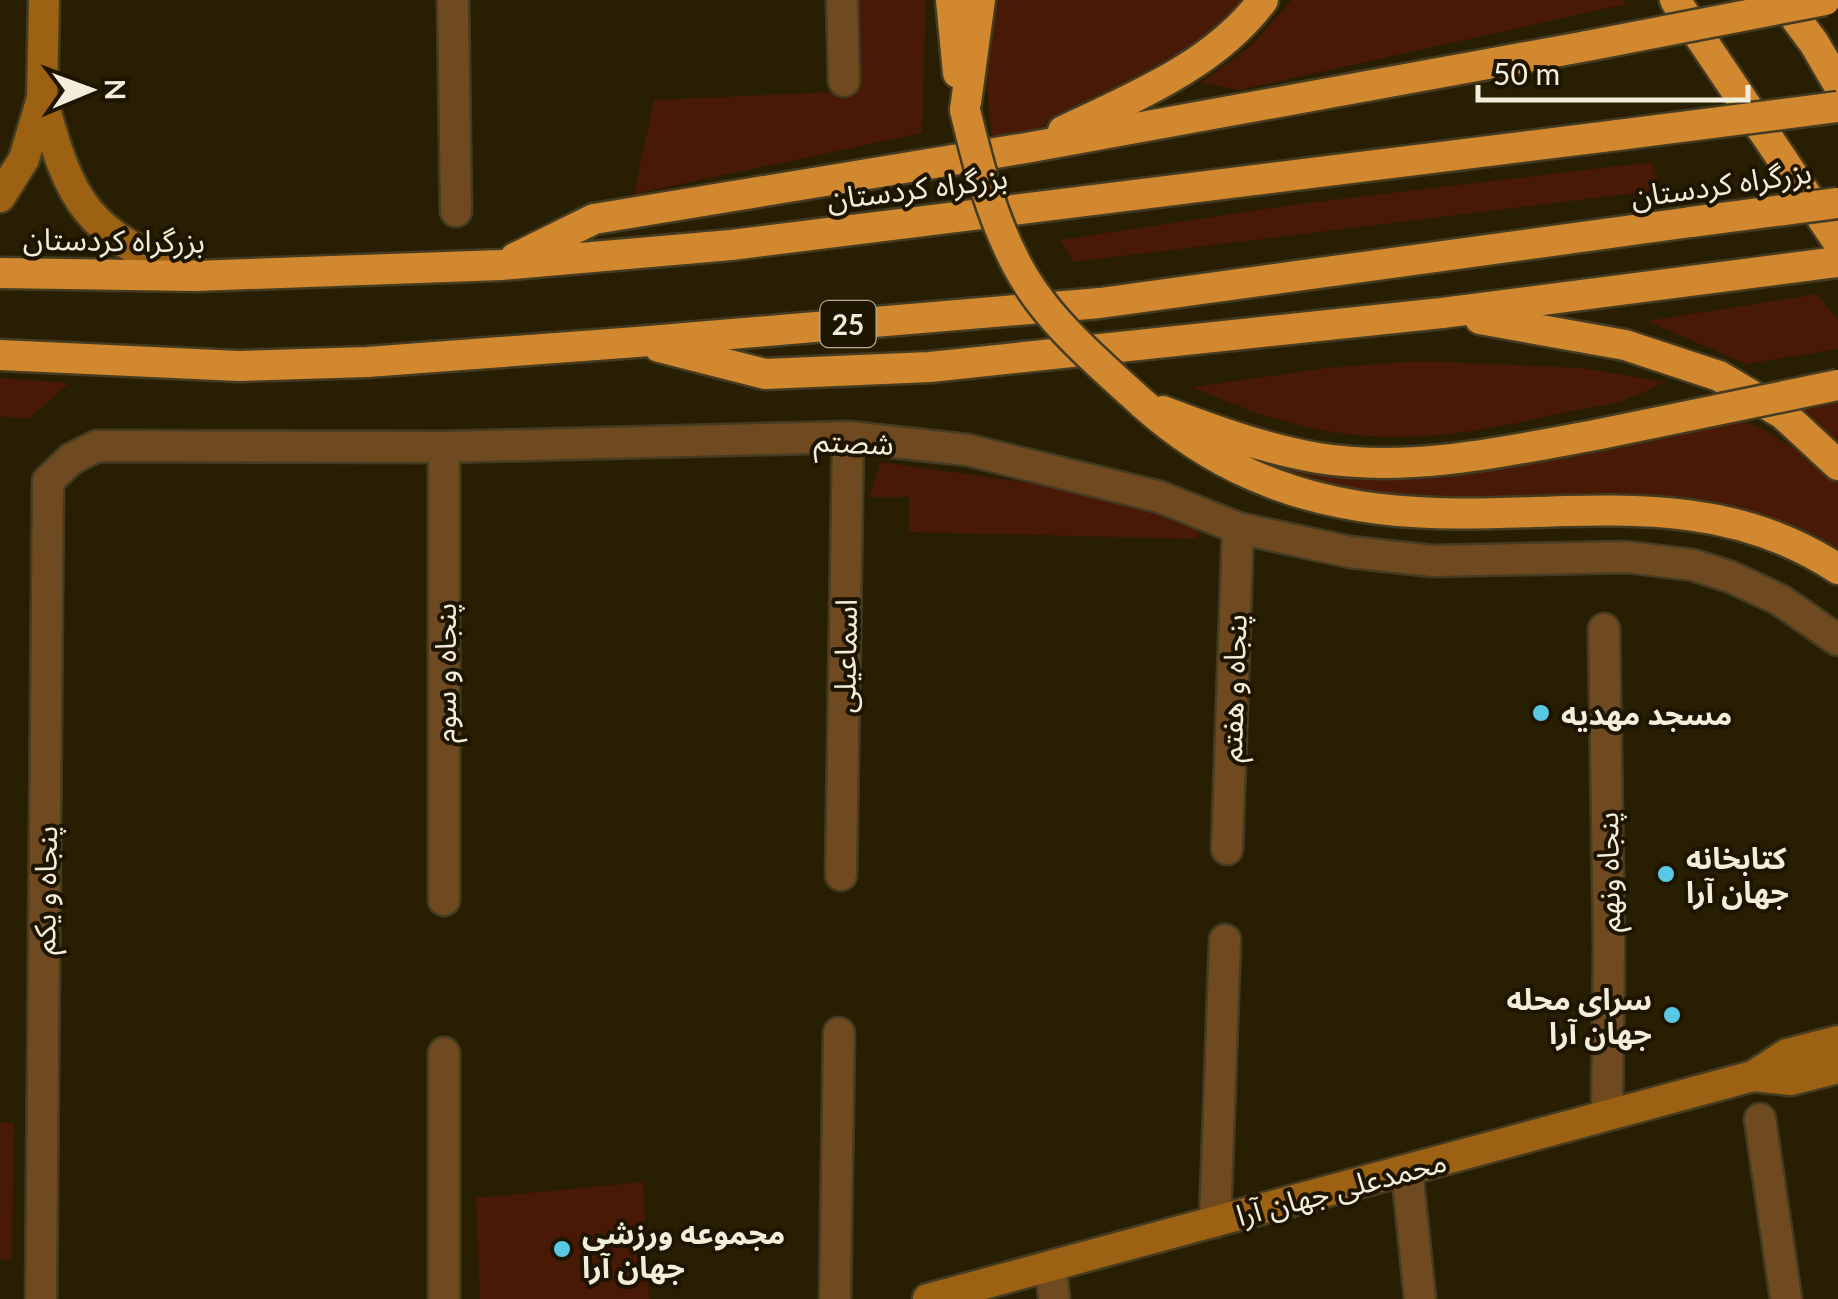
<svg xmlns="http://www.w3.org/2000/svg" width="1838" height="1299" font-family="Lato,'Noto Sans Arabic',sans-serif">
  <rect width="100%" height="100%" fill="#281e01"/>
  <path fill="#481905" d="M858 0H926L922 133 634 194 654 100 855 91Z
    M992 0H1249L1196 48 1111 95 994 148C985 98 986 51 992 0Z
    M1291 0H1623L1626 4 1240 90 1200 83 1251 46Z
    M1652 162 1662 190 1073 262 1060 240 1298 204Z
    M1817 294 1838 320V349L1746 364 1647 321Z
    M1420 361 1583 368 1665 382C1649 389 1632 398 1616 403 1594 408 1570 410 1548 416 1409 448 1324 447 1193 387L1326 368Z
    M0 378 69 383 29 419 0 416Z
    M1838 390V444L1781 403Z
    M1734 417C1775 431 1805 456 1838 484V553C1795 529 1753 506 1704 500 1555 480 1398 526 1257 460L1381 478 1422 474Z
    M881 462 1060 487 1199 524 1198 539 909 532V497H869Z
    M0 1123H14L12 1260 0 1259Z
    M643 1182 649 1299H480L476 1198Z"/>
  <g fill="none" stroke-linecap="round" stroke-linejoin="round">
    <g stroke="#443b20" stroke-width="35">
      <path id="street" d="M453 0 456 211
        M842 0 844 81
        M444 447V900
        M1604 629 1609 946 1607 1115
        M1227 849 1238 528
        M841 875 848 437
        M444 1053V1299
        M1760 1119 1786 1299
        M1407 1170 1420 1299
        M1215 1222 1225 940
        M1051 1266 1054 1299
        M41 1299 48 481 71 459 97 446 444 447 848 437 968 450 1160 497 1238 528 1350 552 1433 561 1627 557 1693 565 1731 577 1780 600 1838 640
        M835 1299 839 1033"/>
    </g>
    <g stroke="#443b20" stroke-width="35">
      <path id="secondary" d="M42 98 44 0
        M0 197 24 159 42 98C71 206 86 232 192 275
        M1753 1076 1791 1080 1838 1068
        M928 1299 1753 1076 1787 1054 1838 1041"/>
    </g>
    <g stroke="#443b20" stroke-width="35">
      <path id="highway" d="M951 0 958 73
        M1675 0 1838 242
        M1782 0 1814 43 1838 84
        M965 110 980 0
        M1063 131C1134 97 1215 65 1263 0
        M515 258 594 219 1026 148 1587 46
        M0 273 195 276 501 265 731 245 1618 135
        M1480 319 1625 345 1719 376 1783 414 1838 465
        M659 347 765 374 930 367 1442 313 1838 262
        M0 355 239 366 367 362 637 342 1100 303 1691 222
        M1142 403C1211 465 1288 498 1380 509 1538 528 1695 474 1838 569
        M1163 411C1213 430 1265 449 1318 458 1411 473 1508 451 1600 434"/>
    </g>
    <use href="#street" stroke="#6f4a21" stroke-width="30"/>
    <use href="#secondary" stroke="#9c6112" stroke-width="30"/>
    <use href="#highway" stroke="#d2882f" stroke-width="30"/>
    <g stroke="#443b20" stroke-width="35" stroke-linecap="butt">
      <path id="highway-bridge" d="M1587 46 1825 0
        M965 110C978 164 991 216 1017 265 1045 319 1098 363 1142 403
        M1618 135 1838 107
        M1691 222 1838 203
        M1600 434 1838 385"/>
    </g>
    <use href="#highway-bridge" stroke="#d2882f" stroke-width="30"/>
  </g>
  <g fill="#59c8e5" stroke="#1e1500" stroke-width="4">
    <circle cx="1541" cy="713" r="10"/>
    <circle cx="1666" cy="874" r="10"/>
    <circle cx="1672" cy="1015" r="10"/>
    <circle cx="562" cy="1249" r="10"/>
  </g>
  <g text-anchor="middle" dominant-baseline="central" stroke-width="8" stroke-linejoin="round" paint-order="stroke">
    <rect fill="#1e1500" stroke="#b3ac9a" stroke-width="2.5" x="820.5" y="301" width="55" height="46" rx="8"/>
    <g font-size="28" font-weight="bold" fill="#f3eddc">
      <text x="848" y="324">25</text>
    </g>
    <g font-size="30" fill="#f3eddc" stroke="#1e1500">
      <text transform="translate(1721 183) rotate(-8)">بزرگراه کردستان</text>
      <text transform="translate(917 187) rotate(-7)">بزرگراه کردستان</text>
      <text transform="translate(114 239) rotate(1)">بزرگراه کردستان</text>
      <text transform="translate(854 441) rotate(3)">شصتم</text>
      <text transform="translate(844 656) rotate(-89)">اسماعیلی</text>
      <text transform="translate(444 673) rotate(-90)">پنجاه و سوم</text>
      <text transform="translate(1232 688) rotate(-88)">پنجاه و هفتم</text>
      <text transform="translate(1607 872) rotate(-91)">پنجاه ونهم</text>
      <text transform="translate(44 890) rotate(-89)">پنجاه و یکم</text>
      <text transform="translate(1341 1187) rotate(-15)">محمدعلی جهان آرا</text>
    </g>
    <g font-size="30" font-weight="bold" fill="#f3eddc" stroke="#1e1500" text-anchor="start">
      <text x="1561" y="713">مسجد مهدیه</text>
      <text x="1686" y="857">کتابخانه<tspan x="1686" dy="34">جهان آرا</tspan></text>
      <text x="1652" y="998" text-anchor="end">سرای محله<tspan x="1652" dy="34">جهان آرا</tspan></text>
      <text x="582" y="1232">مجموعه ورزشی<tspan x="582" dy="34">جهان آرا</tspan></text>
    </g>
  </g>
  <g transform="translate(90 90) rotate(89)" stroke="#1e1500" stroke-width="8" paint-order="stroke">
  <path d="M0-8L18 38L0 25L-18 38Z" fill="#f3eddc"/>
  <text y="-15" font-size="28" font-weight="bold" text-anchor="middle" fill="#f3eddc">N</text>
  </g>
  <path d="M1478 85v15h270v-15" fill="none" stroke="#f3eddc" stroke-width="5"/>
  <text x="1493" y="85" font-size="30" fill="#f3eddc" stroke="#1e1500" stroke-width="8" paint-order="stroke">50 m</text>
</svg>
